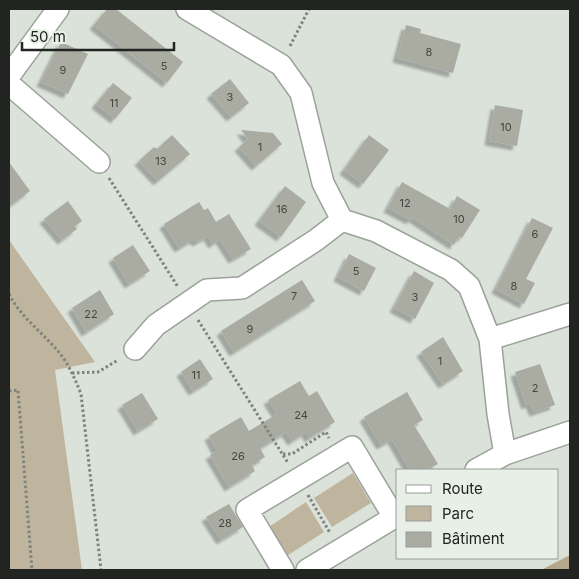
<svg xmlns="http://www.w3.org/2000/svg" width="579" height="579" font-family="Inter,sans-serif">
  <defs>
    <filter id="shadow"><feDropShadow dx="-4.5" dy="4.5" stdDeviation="1" flood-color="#0004"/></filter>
  </defs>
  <rect width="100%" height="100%" fill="#dae2d9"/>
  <path fill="#bfb49d" d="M9 240 95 362 55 370 82 570H9Z
    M353 473 371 503 332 527 314 498Z
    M306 502 324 532 285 557 266 529Z"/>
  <path fill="#b5a88a" d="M570 555V570H541Z"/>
  <path fill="#aaaca2" filter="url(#shadow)" d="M107 9H116L183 62 167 83 94 25Z
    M406 25 421 29 420 33 461 44 453 73 397 58Z
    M61 42 88 54 68 94 41 82Z
    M230 79 249 103 231 117 211 94Z
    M113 83 132 98 115 119 96 104Z
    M495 105 523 110 517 146 489 141Z
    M241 130 273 133 282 144 256 166 239 147 248 139Z
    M172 135 190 154 158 181 139 161 154 147 157 149Z
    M369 135 389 150 363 184 344 170Z
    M9 162 30 191 9 207Z
    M402 182 450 209 457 196 480 210 462 238 459 236 454 245 412 217 411 220 388 208Z
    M285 186 306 202 281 237 259 221Z
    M68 201 82 221 75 226 77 229 62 240 44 219Z
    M199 202 204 210 208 208 216 222 229 214 251 249 233 259 220 239 213 244 208 236 197 242 194 239 179 248 164 224Z
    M532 218 553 228 526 279 535 283 524 304 496 289Z
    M133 245 150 271 129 284 113 258Z
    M349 254 376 268 364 291 338 277Z
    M414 271 434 283 415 319 394 308Z
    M302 280 315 301 234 352 221 331Z
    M100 290 114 314 86 332 72 308Z
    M443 337 463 371 443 384 421 352Z
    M200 359 213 379 193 391 181 372Z
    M540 364 555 405 534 412 530 403 526 405 515 372Z
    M300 381 309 396 317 391 335 422 309 438 306 432 292 441 286 432 260 448 265 457 252 465 255 471 229 487 210 455 217 451 209 436 241 417 249 431 277 414 268 400Z
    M407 392 423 420 414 425 438 464 427 470H410L392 439 381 445 364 417Z
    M142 393 158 419 138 431 122 405Z
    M229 504 243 527 221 540 206 517Z"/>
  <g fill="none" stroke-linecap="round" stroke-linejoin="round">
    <g stroke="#9ba29a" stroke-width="24">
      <path id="street" d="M187 9 281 65 301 93 323 183 342 220
        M9 76 58 9
        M9 84 99 162
        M490 339 570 314
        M135 349 156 325 207 290 242 288 316 240 342 220 376 231 451 270 469 286 490 339 498 414 505 454
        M476 470 505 454 570 432
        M283 570 247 510 352 447 394 517
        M307 570 398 515"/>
    </g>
    <path stroke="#7d837d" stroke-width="3" stroke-dasharray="2.5 2.5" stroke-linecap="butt" d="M290 46 309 9
      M109 178 178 287
      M9 294C22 320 48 336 64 359 71 370 76 381 81 394L101 570
      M198 320 288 463
      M72 373 98 372 118 360
      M9 391 18 390 32 570
      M283 454H292L326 432 329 438
      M308 495 330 533"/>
    <use href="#street" stroke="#fff" stroke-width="21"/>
  </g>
  <g text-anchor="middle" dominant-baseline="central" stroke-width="4" stroke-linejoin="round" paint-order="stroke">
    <g font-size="11" fill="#434641">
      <text x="429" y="52">8</text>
      <text x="164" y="66">5</text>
      <text x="63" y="70">9</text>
      <text x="230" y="97">3</text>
      <text x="114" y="103">11</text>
      <text x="506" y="127">10</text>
      <text x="260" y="147">1</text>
      <text x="161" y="161">13</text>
      <text x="405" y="203">12</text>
      <text x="282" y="209">16</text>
      <text x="459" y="219">10</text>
      <text x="535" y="234">6</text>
      <text x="356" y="271">5</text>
      <text x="514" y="286">8</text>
      <text x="294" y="296">7</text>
      <text x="415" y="297">3</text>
      <text x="91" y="314">22</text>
      <text x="250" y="329">9</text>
      <text x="440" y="361">1</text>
      <text x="196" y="375">11</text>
      <text x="535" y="388">2</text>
      <text x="301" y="415">24</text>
      <text x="238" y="456">26</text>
      <text x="225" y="523">28</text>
    </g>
  </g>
  <rect width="579" height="579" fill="none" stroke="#212421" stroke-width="20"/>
  <rect x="396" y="469" width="162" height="90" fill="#e7efe6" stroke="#989e97"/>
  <rect x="406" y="485" width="25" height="8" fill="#ffffff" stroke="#989e97"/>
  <text x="442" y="494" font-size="15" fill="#212421">Route</text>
  <rect x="406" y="506" width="25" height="15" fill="#bfb49d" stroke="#989e97"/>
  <text x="442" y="519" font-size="15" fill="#212421">Parc</text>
  <rect x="406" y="532" width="25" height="15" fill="#aaaca2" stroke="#989e97"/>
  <text x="442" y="544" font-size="15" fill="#212421">Bâtiment</text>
  <path d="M22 42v8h152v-8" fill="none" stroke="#212421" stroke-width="2.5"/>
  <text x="30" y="42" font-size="15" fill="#212421" stroke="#e7efe6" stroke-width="4" paint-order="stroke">50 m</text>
</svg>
